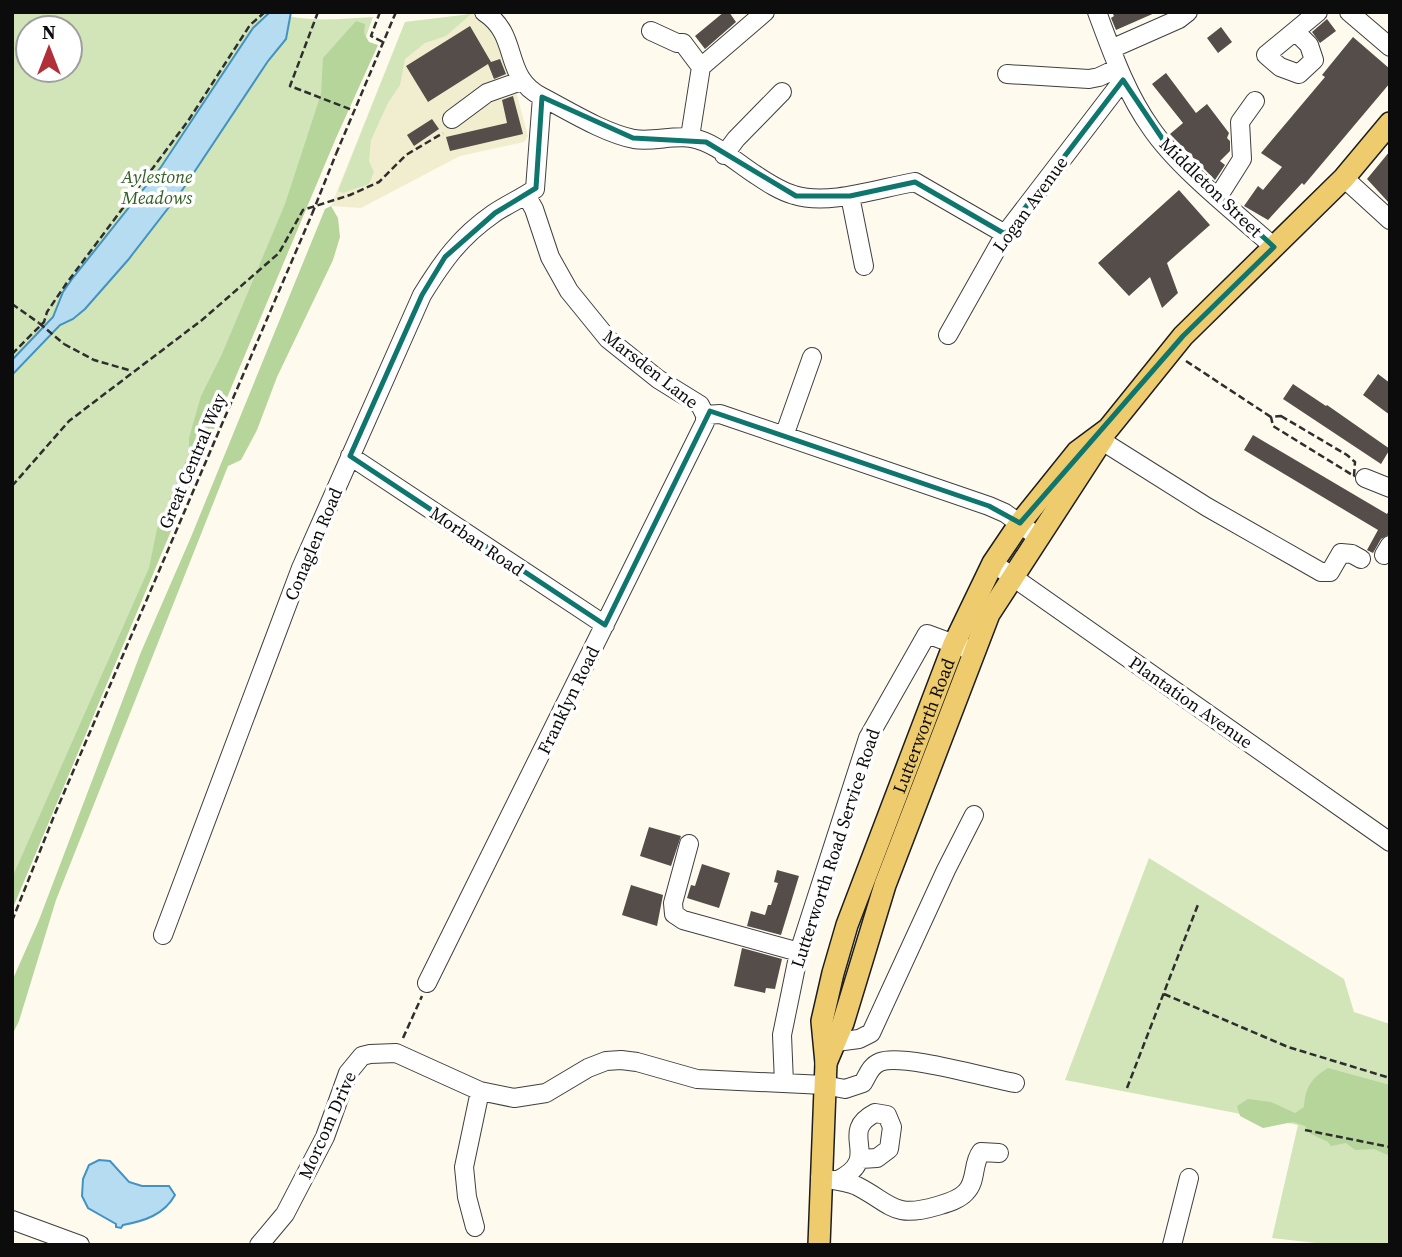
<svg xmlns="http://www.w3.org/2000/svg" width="1402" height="1257" font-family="'Source Serif 4',serif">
  <rect width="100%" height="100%" fill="#fefaed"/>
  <path fill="#f1eecf" d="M473 14 496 32 514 84 528 136 524 142 460 156 361 208 331 206 405 22Z"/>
  <path fill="#d1e5b9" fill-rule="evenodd" d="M12 12H272C305 23 339 19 373 17L307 201 192 467 12 907ZM28 28H70V70H28Z
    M471 14 446 36 425 43 405 59 400 85 388 103 371 140 369 161 374 172 369 184 343 193 338 191 405 22Z
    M1149 858 1344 979 1354 1012 1390 1024V1245H1333L1272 1238 1298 1125 1065 1080Z"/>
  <path fill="#b6d59a" d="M356 21 365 24 364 33 369 42 378 45 336 138 12 910V878L149 568 157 529 189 453V438L201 396 222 354 285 204 321 94 323 58Z
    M331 206 338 218 340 237 333 260 277 377 257 430 241 460 228 466 56 900 19 1021 12 1035V981L39 920 141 652 191 537 325 209Z
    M1328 1068 1390 1085V1156L1374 1149 1355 1150 1346 1143 1331 1146 1328 1142 1311 1134 1305 1126 1293 1122 1263 1128 1240 1116 1237 1106 1248 1099 1271 1102 1295 1113 1304 1107C1305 1088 1311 1078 1328 1068Z"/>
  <path fill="#b5dcf1" stroke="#4292c2" stroke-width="2" d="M270 12H291L286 39 268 61 183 189 128 260 85 309 73 319 60 325 12 375V360L53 317 63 292 72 279 161 167 253 28Z
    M99 1160 110 1161 129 1182 142 1186H169L175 1195C164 1215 144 1221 123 1225L121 1228 116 1227V1224L88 1208 82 1196 83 1179 89 1165Z"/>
  <path fill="#544d49" d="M724 12H729L736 22 705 49 695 36Z
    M1112 12H1157L1116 30 1111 18 1114 16Z
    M1327 19 1336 31 1320 43 1312 32Z
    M470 26 491 62 500 59 506 74 494 79 488 64 428 102 406 66Z
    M1221 27 1232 42 1218 53 1207 38Z
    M1353 37 1390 69V83L1304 185 1302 183 1268 220 1244 206 1258 186 1263 190 1282 167 1261 153 1325 77 1322 75Z
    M1166 73 1196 113 1207 104 1229 133 1227 138 1230 141V151L1220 161 1225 165 1215 180 1170 134 1183 123 1152 84Z
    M513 96 523 134 450 151 446 137 507 123 502 100Z
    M432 119 439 129 414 146 407 135Z
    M1390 151V204L1367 179Z
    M1179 190 1210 225 1167 263 1178 293 1162 308 1150 277 1129 296 1098 263Z
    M1378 374 1390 383V415L1363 395Z
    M1293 384 1326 406 1327 405 1390 449 1381 464 1283 399Z
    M1253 435 1387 514 1390 509V534L1381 539 1373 553 1367 550 1378 530 1244 450Z
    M649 827 681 836 671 866 640 856Z
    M702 864 730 873 719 908 687 898 691 885 695 886Z
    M777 870 799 876 781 935 747 926 751 911 765 915 768 905H771L778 883 774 882Z
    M631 885 663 895 657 926 622 915Z
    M742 948 782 959 775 989 766 988 765 993 734 986Z"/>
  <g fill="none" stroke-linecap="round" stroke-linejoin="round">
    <g stroke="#3f3f3f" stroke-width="20">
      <path id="minor" d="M1097 12C1112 52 1126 93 1151 128 1179 169 1236 213 1274 247
        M1349 12 1390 47
        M651 31 677 43H683L701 67
        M1295 31 1309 45 1314 60 1299 74 1280 67 1266 55 1318 12
        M1111 49 1179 19 1188 12
        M1007 74 1089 79 1099 77 1118 68
        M542 97C569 111 604 133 634 139 653 142 673 135 692 138 715 142 737 163 756 175 768 183 780 191 794 195 829 206 879 188 915 182L1005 234
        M452 119 487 93 521 81
        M690 137 701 67 765 12
        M724 155 736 139 782 92
        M1344 178 1390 220
        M526 195 534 209 550 257 569 291 608 339 658 379 700 405 705 415 720 414 989 506 1005 513 1038 537
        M850 196 864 266
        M1218 197 1242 159 1240 122 1255 101
        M948 335 1005 234 1123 80
        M784 436 812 357
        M1102 441 1207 507 1321 572H1330L1341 553 1352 554 1361 559
        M350 456 605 625
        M1365 478 1390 488
        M1384 555 1390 545
        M993 563 1390 842
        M689 844 673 903 674 914 683 920 799 952
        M163 935 301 568 422 295C443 261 460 237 493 214 506 205 522 198 535 189L542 97C501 76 521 36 484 12
        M427 983 705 422V415
        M836 1042 859 1039 871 1033 946 870 974 815
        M784 1083 782 1035 799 952 868 738 927 634 965 648
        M820 1178C833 1180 846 1181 857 1186 892 1204 893 1219 937 1206 947 1203 959 1200 966 1192 977 1181 972 1164 981 1152L999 1153
        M838 1180C884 1157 836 1133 875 1113L887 1115 892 1127 889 1149 877 1158 861 1159
        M12 1220 80 1245
        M475 1227 467 1197 464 1167 480 1091
        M259 1245 285 1214 325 1137 348 1073 362 1056 370 1054 396 1053 480 1091 514 1098 546 1093 588 1068 606 1061 621 1060 637 1062 697 1079 824 1085 845 1089 863 1083C868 1075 870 1066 880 1062 902 1053 987 1078 1015 1083
        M1172 1245 1189 1178"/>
    </g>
    <g stroke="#1d1d1d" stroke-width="24">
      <g id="major">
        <path d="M826 1063 843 1023 885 885 989 614 1104 437"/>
        <path id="s1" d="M819 1245 826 1063 822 1021 833 973 847 925 954 644 993 563 1020 523 1077 452 1108 429 1183 336 1344 178 1390 123"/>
      </g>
    </g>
    <path stroke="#2e2e2e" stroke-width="2.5" stroke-dasharray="7 3.5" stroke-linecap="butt" d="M318 12 290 86 355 111
      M380 12 371 36 383 42
      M336 154 396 12
      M12 304 39 323
      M64 344 94 360 132 371
      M12 354 44 322 47 312 66 284 188 121 250 25 265 12
      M1186 361 1271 417
      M1281 416 1347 455 1355 462 1354 476 1273 426 1271 417Z
      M12 486 69 421 202 320 279 253 303 210 350 195 379 182 406 155 443 133
      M12 921 54 816 312 214
      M1164 994 1288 1047 1390 1078
      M403 1038 422 996
      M1127 1088 1199 902
      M1305 1130 1390 1147"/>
    <use href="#minor" stroke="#fff" stroke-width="18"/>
    <use href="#major" stroke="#eecb6d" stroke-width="21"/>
    <path stroke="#2e2e2e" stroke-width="2.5" stroke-dasharray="7 3.5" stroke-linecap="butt" d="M312 214 336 154
      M39 323 64 344"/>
  </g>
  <path fill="none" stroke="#0f766e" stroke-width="5" stroke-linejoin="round" d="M1123 80 1172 153 1274 247 1183 336 1020 523 989 506 710 411 605 625 350 456 422 295 445 257 495 213 536 188 542 97 633 138 706 142 796 196H850L915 182 1005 234Z"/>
  <g text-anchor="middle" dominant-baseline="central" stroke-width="7" stroke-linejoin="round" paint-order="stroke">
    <g font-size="18" font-style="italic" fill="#305f22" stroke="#fff">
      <text x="157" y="176">Aylestone<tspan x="157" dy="21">Meadows</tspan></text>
    </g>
    <g font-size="18" fill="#0c0c0c" stroke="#fff">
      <text transform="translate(1211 187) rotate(44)">Middleton Street</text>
      <text transform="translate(1030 204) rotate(-54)">Logan Avenue</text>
      <text transform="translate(651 369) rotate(38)">Marsden Lane</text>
      <text transform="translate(192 461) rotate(-67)">Great Central Way</text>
      <text transform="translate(477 541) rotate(34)">Morban Road</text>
      <text transform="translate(313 544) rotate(-67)">Conaglen Road</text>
      <text transform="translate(568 700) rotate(-64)">Franklyn Road</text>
      <text transform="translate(1191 702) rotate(35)">Plantation Avenue</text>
      <text stroke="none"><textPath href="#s1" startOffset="537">Lutterworth Road</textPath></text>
      <text transform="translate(835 848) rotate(-72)">Lutterworth Road Service Road</text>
      <text transform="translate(327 1125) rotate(-66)">Morcom Drive</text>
    </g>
  </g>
  <rect width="1402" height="1257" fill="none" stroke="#0c0c0c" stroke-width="28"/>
  <g transform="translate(49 49)"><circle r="33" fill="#ffffff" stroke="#9e9e9e" stroke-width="2"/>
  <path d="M0-5L12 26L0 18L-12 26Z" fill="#b12f39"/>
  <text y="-10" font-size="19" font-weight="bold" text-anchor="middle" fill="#0c0c0c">N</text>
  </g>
</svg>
